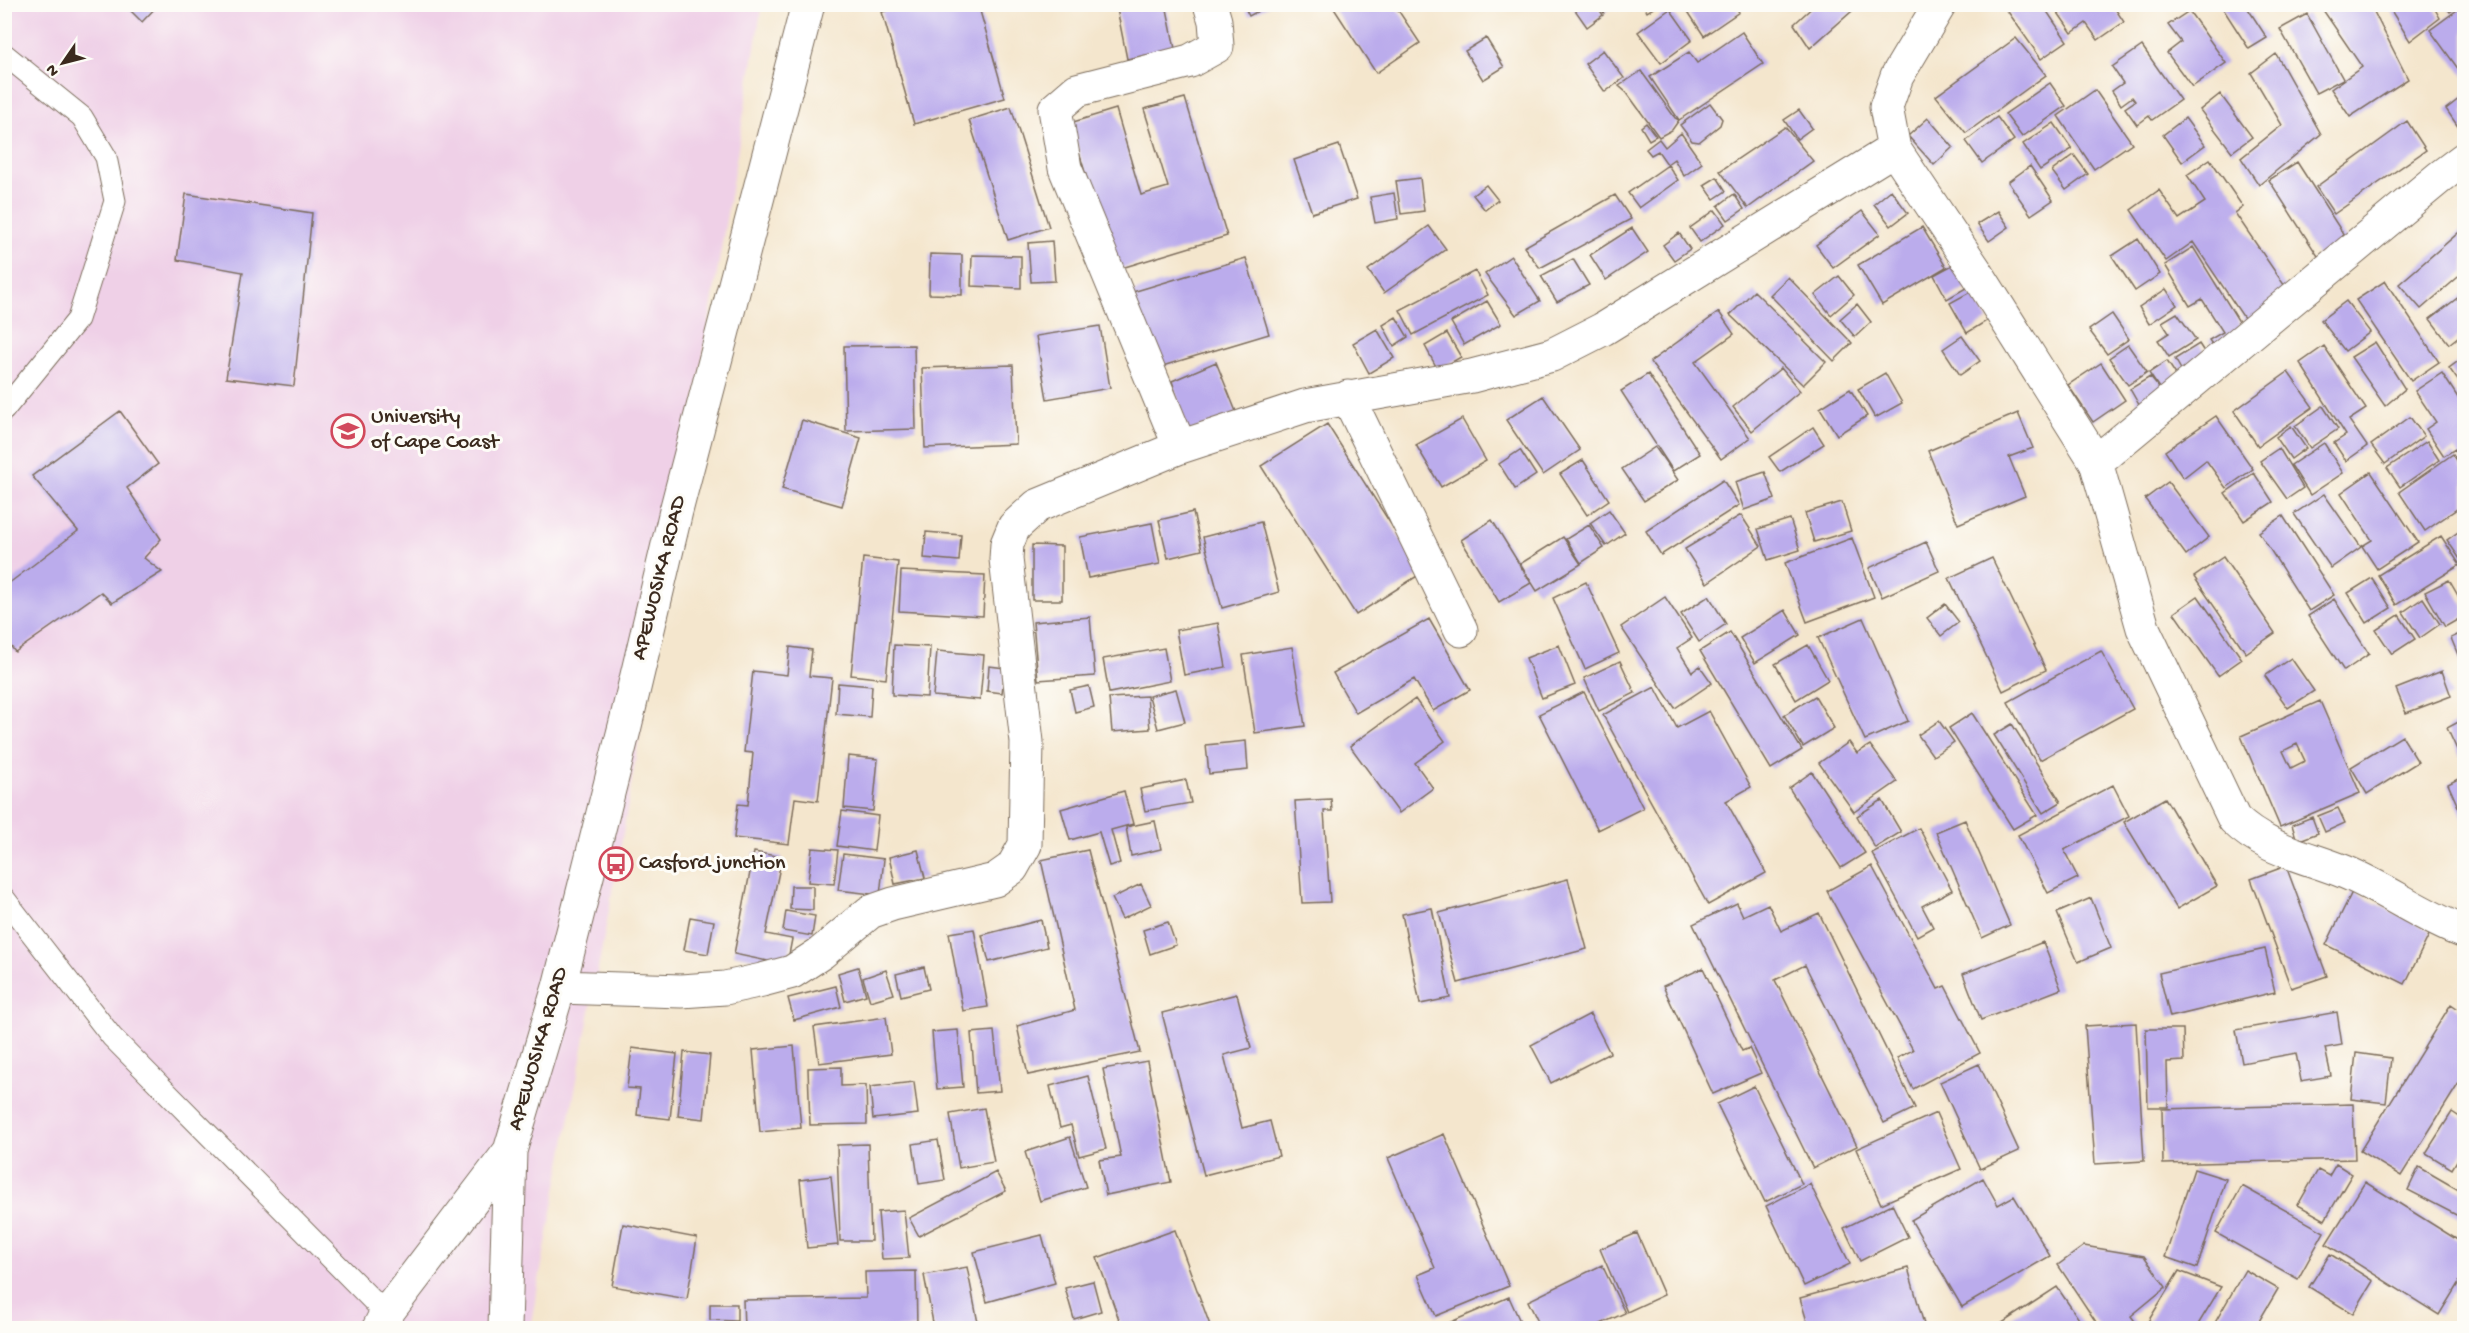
<svg xmlns="http://www.w3.org/2000/svg" width="2469" height="1333" font-family="'Gochi Hand',sans-serif">
  <rect width="100%" height="100%" fill="#fdfcf7"/>
  <filter id="ink" filterUnits="userSpaceOnUse"><feTurbulence type="fractalNoise" baseFrequency=".0167" numOctaves="2"/><feDisplacementMap in="SourceGraphic" scale="12" xChannelSelector="R" yChannelSelector="G"/><feConvolveMatrix kernelMatrix="1 2 1 2 8 2 1 2 1" color-interpolation-filters="sRGB"/></filter>
  <filter id="wash" filterUnits="userSpaceOnUse"><feTurbulence type="fractalNoise" baseFrequency=".008" numOctaves="4" result="noise"/><feDisplacementMap in="SourceGraphic" scale="24" xChannelSelector="R" yChannelSelector="G"/><feGaussianBlur stdDeviation="1.35" result="paint"/><feColorMatrix in="noise" values="0 0 0 0 0 0 0 0 0 0 0 0 0 0 0 0 0 1.4 0 .05"/><feComposite in="paint" operator="in"/></filter>
  <g filter="url(#wash)">
    <rect width="100%" height="100%" fill="#f4e6cd"/>
    <path fill="#efd0e7" d="M5 5H762L619 857 530 1328H5Z"/>
    <g id="blocks">
      <path fill="#bbacec" fill-rule="evenodd" d="M124 4H159L142 22Z
        M910 4H978L1005 98 914 124 882 12Z
        M1116 4H1166L1175 49 1127 59Z
        M1243 4H1271L1249 16Z
        M1331 4H1394L1420 43 1376 73Z
        M1577 4H1596L1603 15 1587 27 1573 7Z
        M1598 4H1617L1604 13Z
        M1643 4H1660L1647 12Z
        M1683 4H1733L1739 12 1704 36Z
        M1816 4H1860L1810 48 1794 24Z
        M2006 4H2042L2067 41 2041 59 2004 6Z
        M2052 4H2112L2124 22 2098 40 2086 23 2072 33Z
        M2220 4H2245L2267 38 2249 49Z
        M2331 4H2370L2408 79 2350 117 2331 89 2362 67 2323 10Z
        M2387 4H2432L2440 18 2410 41Z
        M2444 4H2461L2450 12Z
        M2464 5V77L2430 30Z
        M1670 9 1692 40 1661 63 1638 32Z
        M2189 11 2226 63 2192 87 2167 53 2181 42 2168 25Z
        M2307 14 2343 79 2316 93 2280 29Z
        M1742 32 1763 64 1679 120 1650 77 1689 52 1697 63Z
        M1486 38 1504 67 1483 80 1465 51Z
        M2016 38 2046 75 1966 133 1936 96Z
        M2142 46 2180 100 2152 120 2149 116 2137 125 2125 108 2135 101 2132 97 2121 105 2112 91 2123 83 2112 67Z
        M1603 50 1624 78 1605 92 1585 64Z
        M2276 54 2321 134 2259 185 2241 158 2282 125 2251 73Z
        M1641 71 1675 118 1679 120 1672 130 1659 137 1627 93 1619 86Z
        M2050 83 2066 106 2022 137 2005 114Z
        M2095 90 2132 143 2094 169 2058 116Z
        M2220 94 2252 137 2232 152 2200 110Z
        M2464 95V128L2461 131 2446 109Z
        M1185 98 1227 236 1115 270 1070 123 1116 109 1141 195 1168 187 1144 109Z
        M1710 103 1722 119 1720 125 1699 142 1692 141 1680 125Z
        M1011 107 1049 227 1008 240 969 120Z
        M1799 110 1812 128 1797 139 1784 120Z
        M1997 117 2014 140 1982 163 1966 141Z
        M1928 118 1953 147 1934 165 1908 136Z
        M2185 118 2205 145 2182 162 2163 135Z
        M2407 121 2426 150 2334 214 2316 187Z
        M1646 123 1656 136 1649 140 1641 127Z
        M2054 123 2072 149 2040 170 2023 144Z
        M1785 127 1813 161 1748 208 1720 171Z
        M1681 133 1702 163 1684 176 1674 159 1667 164 1658 151 1651 155 1646 149 1659 139 1665 147Z
        M1339 145 1357 199 1312 213 1294 160Z
        M2074 155 2088 174 2066 190 2052 171Z
        M2210 159 2243 207 2235 213 2291 295 2248 324 2193 242 2166 261 2131 210 2159 190 2179 219 2205 202 2187 175Z
        M2297 162 2351 246 2323 264 2269 180Z
        M1668 165 1678 180 1639 208 1628 193Z
        M2030 166 2053 200 2031 215 2008 182Z
        M1717 177 1726 191 1714 199 1704 185Z
        M1420 178 1424 211 1401 214 1396 181Z
        M1486 185 1498 200 1485 210 1473 195Z
        M1891 190 1908 213 1891 226 1874 204Z
        M1394 193 1398 219 1375 223 1370 197Z
        M186 194 312 213 294 386 226 378 243 272 177 260Z
        M1734 194 1744 209 1728 220 1718 206Z
        M1615 195 1631 219 1540 268 1524 247Z
        M1715 210 1725 224 1700 242 1690 228Z
        M1862 211 1880 234 1833 268 1816 245Z
        M1998 211 2009 227 1989 241 1977 224Z
        M1429 226 1446 249 1384 293 1368 270Z
        M1922 227 1946 267 1882 305 1858 265Z
        M1632 228 1648 252 1606 280 1590 255Z
        M2464 228V272L2421 309 2399 284Z
        M1679 233 1690 249 1674 260 1663 245Z
        M2138 239 2160 274 2135 291 2112 256Z
        M1052 241 1055 281 1031 282 1028 243Z
        M2193 247 2246 333 2217 351 2209 340 2223 332 2202 299 2190 306 2165 265Z
        M930 254 962 255V295L929 294Z
        M972 255 1021 256V288L971 286Z
        M1511 256 1540 301 1516 315 1485 274Z
        M1246 258 1269 334 1149 370 1126 294Z
        M1573 259 1589 285 1557 302 1541 276Z
        M1960 261 1973 284 1947 299 1934 275Z
        M1475 271 1488 295 1413 335 1400 310Z
        M1839 276 1854 295 1831 315 1815 295Z
        M1788 277 1852 343 1834 361 1770 295Z
        M2385 281 2439 362 2411 381 2356 300Z
        M2166 289 2177 305 2149 324 2139 307Z
        M1754 291 1826 362 1803 385 1730 315Z
        M1972 291 1988 320 1967 333 1950 303Z
        M2464 293V332L2449 344 2430 319Z
        M1487 301 1501 324 1464 345 1451 322Z
        M2346 301 2370 332 2345 351 2321 320Z
        M1857 304 1871 322 1855 337 1840 319Z
        M1719 312 1734 334 1695 362 1750 438 1721 459 1650 362Z
        M2177 313 2196 340 2169 357 2158 340 2169 333 2162 322Z
        M2112 314 2129 339 2107 354 2089 330Z
        M1396 317 1408 337 1394 346 1383 325Z
        M1100 326 1110 388 1047 399 1036 336Z
        M1377 329 1394 358 1369 373 1353 343Z
        M1447 333 1461 357 1438 370 1425 346Z
        M1962 336 1980 361 1960 375 1943 349Z
        M2375 342 2405 389 2385 406 2351 357Z
        M2199 344 2212 364 2187 380 2175 359Z
        M914 345 916 429 846 431 844 346Z
        M2128 345 2147 372 2128 385 2109 358Z
        M2324 346 2366 409 2349 420 2367 446 2346 461 2334 443 2346 435 2300 363Z
        M2464 357V389L2449 368Z
        M2167 361 2182 384 2142 410 2130 389 2150 377 2159 388 2149 373Z
        M1216 362 1237 414 1188 432 1172 381Z
        M2101 363 2125 400 2093 422 2068 385Z
        M1013 365 1016 444 925 448 922 368Z
        M1781 368 1800 391 1752 431 1733 407Z
        M2288 372 2313 407 2258 446 2234 411Z
        M1885 373 1902 403 1875 418 1858 389Z
        M2442 373 2464 407V463L2455 449 2444 456 2426 429 2436 422 2415 391Z
        M1648 374 1700 454 1673 471 1621 391Z
        M1850 389 1867 416 1837 435 1820 408Z
        M1543 396 1580 450 1543 475 1506 420Z
        M2323 406 2338 429 2310 448 2295 426Z
        M120 411 158 464 127 488 161 539 144 558 162 572 112 603 101 592 15 652 4 637V587L78 531 32 476Z
        M2018 413 2033 448 2009 457 2025 496 1958 524 1928 451Z
        M2216 416 2253 469 2226 488 2206 460 2183 478 2165 451Z
        M2410 417 2424 436 2385 464 2371 445Z
        M1462 419 1486 461 1441 487 1416 445Z
        M802 420 861 438 842 506 782 489Z
        M1327 424 1422 573 1356 615 1261 466Z
        M2291 426 2306 448 2291 459 2276 437Z
        M1813 427 1824 444 1780 472 1769 457Z
        M2427 441 2439 460 2400 487 2387 468Z
        M2324 443 2343 473 2310 495 2291 465Z
        M1655 447 1678 480 1644 501 1622 469Z
        M2279 448 2303 488 2287 499 2260 461Z
        M1520 450 1536 475 1515 489 1499 464Z
        M2453 454 2464 472V504L2425 531 2399 492Z
        M1583 460 1609 500 1587 515 1560 474Z
        M1765 472 1775 499 1744 510 1735 482Z
        M2371 472 2418 542 2377 569 2362 546 2372 540 2341 493Z
        M2254 473 2273 502 2244 521 2225 493Z
        M1723 480 1739 505 1661 555 1646 531Z
        M2168 482 2209 537 2186 555 2145 499Z
        M2324 494 2361 547 2331 568 2294 514Z
        M1842 502 1851 531 1814 542 1805 513Z
        M1609 510 1625 533 1606 546 1590 523Z
        M1193 512 1202 550 1168 558 1159 520Z
        M1741 515 1761 546 1707 583 1685 549Z
        M2283 516 2334 595 2309 611 2259 532Z
        M1790 519 1800 550 1768 560 1758 529Z
        M1492 520 1531 583 1499 602 1461 540Z
        M1261 522 1279 592 1222 608 1203 537Z
        M1152 523 1160 564 1088 578 1080 537Z
        M1589 525 1604 548 1581 563 1566 539Z
        M2464 528V565L2447 540Z
        M926 532 961 535 959 561 924 558Z
        M2441 536 2460 565 2396 605 2378 575Z
        M1563 537 1581 564 1537 591 1520 564Z
        M1852 538 1874 597 1807 622 1785 563Z
        M1926 542 1939 571 1882 597 1869 568Z
        M1032 545 1062 546V600H1032Z
        M2223 557 2275 633 2246 653 2194 577Z
        M863 558 898 562 886 679 851 675Z
        M1992 558 2046 670 2003 691 1949 578Z
        M901 571 985 575 983 616 899 611Z
        M2372 578 2391 608 2367 623 2348 593Z
        M2449 580 2464 606V616L2445 627 2425 592Z
        M1586 582 1619 653 1585 669 1553 598Z
        M1709 596 1726 624 1699 642 1681 614Z
        M2198 596 2242 659 2218 676 2174 613Z
        M1665 597 1692 638 1677 648 1692 672 1700 666 1712 683 1675 708 1621 627Z
        M2423 598 2440 624 2420 638 2403 612Z
        M2334 599 2369 654 2344 671 2308 616Z
        M1945 604 1959 622 1941 636 1927 618Z
        M1785 610 1800 635 1755 663 1740 638Z
        M2399 615 2415 639 2392 654 2376 630Z
        M1090 617 1095 676 1038 680 1033 622Z
        M1863 618 1908 721 1865 740 1818 638Z
        M1429 619 1470 690 1433 711 1414 679 1356 713 1333 673Z
        M1218 623 1226 667 1184 675 1176 630Z
        M1730 632 1802 750 1771 769 1700 651Z
        M2464 632V667H2463L2451 638Z
        M894 645 930 647 927 697 892 695Z
        M1559 645 1575 685 1542 698 1526 658Z
        M1808 645 1828 680 1796 700 1775 664Z
        M790 647 812 650 809 676 832 678 818 801 795 798 789 844 734 838 738 804 748 805 753 753 744 752 753 671 787 675Z
        M1292 647 1305 726 1255 733 1243 655Z
        M1164 648 1170 681 1109 693 1103 659Z
        M937 651 984 655 980 700 933 696Z
        M2101 651 2133 709 2040 760 2008 702Z
        M2291 658 2314 691 2288 708 2265 676Z
        M1620 661 1635 693 1599 711 1584 678Z
        M989 666 1005 668 1002 693 987 691Z
        M2442 671 2451 696 2406 713 2396 689Z
        M838 683 872 686 870 717 836 714Z
        M1089 686 1094 707 1075 712 1070 690Z
        M1655 687 1677 728 1709 711 1751 787 1726 801 1766 873 1708 905 1603 715Z
        M1176 689 1185 722 1158 729 1149 696Z
        M1584 692 1643 808 1598 830 1539 714Z
        M1147 696 1150 729 1112 732 1109 698Z
        M1815 696 1834 728 1803 747 1784 715Z
        M1415 699 1445 741 1415 763 1433 788 1399 813 1350 746Z
        M2320 701 2360 793 2280 827 2241 736ZM2297 744 2305 761 2291 768 2283 751Z
        M1972 713 2037 815 2013 829 1949 728Z
        M2464 719V754L2460 756 2447 728Z
        M1939 721 1954 742 1933 756 1918 735Z
        M2012 724 2061 802 2043 813 1994 735Z
        M2402 736 2418 762 2367 794 2351 767Z
        M1246 741 1248 770 1209 774 1206 745Z
        M1849 742 1857 753 1870 745 1897 782 1854 812 1819 763Z
        M848 756 878 759 873 811 844 808Z
        M1812 772 1865 853 1841 868 1789 788Z
        M2464 776V820L2448 784Z
        M1186 780 1191 803 1145 811 1140 789Z
        M2113 785 2129 816 2064 850 2078 878 2048 893 2018 835Z
        M1124 791 1133 824 1111 830 1120 863 1109 866 1099 832 1070 840 1061 809Z
        M2165 798 2217 886 2177 909 2124 822Z
        M1331 799 1332 811H1324L1330 902 1302 903 1295 801Z
        M1882 800 1901 832 1875 848 1857 816Z
        M2338 808 2345 823 2325 832 2318 816Z
        M842 811 878 816 874 851 837 846Z
        M2312 817 2318 833 2297 841 2292 825Z
        M1965 820 2010 925 1982 938 1936 832Z
        M1155 821 1161 849 1131 856 1126 827Z
        M1919 828 1952 890 1922 906 1933 927 1917 936 1872 853Z
        M812 848 838 850 834 884 808 882Z
        M918 850 925 878 895 884 889 857Z
        M1088 850 1140 1052 1028 1075 1017 1026 1075 1010 1041 860Z
        M754 852 782 857 766 934 792 939 787 965 734 954Z
        M843 854 884 859 880 895 838 890Z
        M1872 866 1938 989 1945 986 1980 1053 1913 1089 1897 1058 1913 1050 1827 891Z
        M2286 866 2327 976 2291 988 2251 879Z
        M1568 879 1587 949 1458 983 1439 913Z
        M1141 884 1151 905 1122 919 1112 898Z
        M791 886H813V910L790 909Z
        M2352 892 2431 931 2405 984 2326 945Z
        M2091 898 2111 948 2078 962 2057 913Z
        M1737 903 1743 916 1768 904 1781 931 1819 913 1915 1108 1884 1123 1805 965 1775 980 1857 1146 1813 1168 1693 924Z
        M1432 908 1450 998 1420 1004 1402 914Z
        M786 911 815 916 812 936 783 931Z
        M690 917 714 921 708 954 684 950Z
        M1041 920 1047 947 989 962 982 935Z
        M1168 922 1176 945 1150 954 1143 930Z
        M974 929 988 1007 963 1011 949 933Z
        M2043 942 2061 989 1981 1020 1963 974Z
        M2265 949 2275 992 2170 1017 2159 973Z
        M858 967 866 995 845 1001 838 973Z
        M924 967 929 989 901 996 896 974Z
        M1703 968 1742 1051 1749 1048 1761 1073 1713 1094 1663 986Z
        M886 970 894 994 870 1001 863 978Z
        M836 986 841 1007 794 1020 788 998Z
        M1237 994 1251 1048 1224 1055 1242 1128 1270 1121 1279 1156 1204 1175 1162 1013Z
        M2451 1004 2464 1013V1075L2401 1176 2360 1151Z
        M2337 1012 2342 1045 2325 1048 2331 1076 2301 1081 2296 1053 2242 1063 2236 1030Z
        M1590 1014 1610 1053 1551 1083 1531 1045Z
        M886 1017 891 1054 819 1063 814 1027Z
        M2136 1023 2144 1161 2095 1164 2085 1026Z
        M2146 1029H2183L2184 1061 2167 1062 2168 1107H2148Z
        M958 1030 963 1087 937 1089 932 1032Z
        M994 1031 1000 1091 976 1093 971 1033Z
        M794 1046 801 1128 760 1132 753 1050Z
        M632 1048 677 1054 670 1119 637 1115 640 1089 627 1088Z
        M684 1052 710 1055 704 1119 678 1116Z
        M2356 1053 2391 1058 2386 1103 2351 1099Z
        M1147 1061 1171 1182 1106 1195 1099 1160 1121 1157 1103 1069Z
        M1979 1064 2019 1151 1980 1169 1940 1082Z
        M841 1067V1086L866 1085 867 1124 810 1125 808 1068Z
        M1088 1076 1106 1149 1079 1156 1071 1125 1060 1128 1050 1086Z
        M914 1082 918 1114 873 1119 870 1087Z
        M1754 1086 1802 1184 1765 1202 1717 1104Z
        M2353 1104 2355 1159 2163 1164 2162 1109Z
        M984 1108 994 1162 959 1168 950 1114Z
        M2452 1112 2464 1120V1149L2452 1169 2426 1153Z
        M1936 1113 1961 1169 1881 1204 1856 1149Z
        M1444 1134 1509 1286 1436 1316 1418 1275 1435 1268 1388 1158Z
        M1070 1137 1086 1187 1040 1201 1025 1152Z
        M938 1140 945 1180 919 1184 913 1144Z
        M868 1144 871 1241H840L837 1145Z
        M2336 1164 2352 1174 2325 1220 2298 1205 2318 1170 2329 1176Z
        M2419 1167 2464 1193V1219L2408 1190Z
        M2194 1169 2226 1179 2197 1268 2165 1257Z
        M996 1172 1006 1191 919 1236 909 1218Z
        M831 1176 838 1245 807 1248 800 1180Z
        M1983 1178 1998 1205 2014 1196 2050 1256 1962 1307 1911 1220Z
        M2365 1182 2464 1244V1274L2439 1315 2326 1244Z
        M1810 1184 1850 1264 1804 1286 1766 1206Z
        M2242 1186 2324 1232 2298 1279 2216 1233Z
        M1892 1204 1908 1237 1860 1261 1844 1228Z
        M904 1210 909 1258 882 1259 878 1212Z
        M623 1224 697 1238 687 1299 612 1286Z
        M1175 1230 1211 1328H1122L1097 1258Z
        M1637 1233 1664 1295 1627 1312 1600 1249Z
        M1042 1235 1055 1283 987 1302 974 1252Z
        M2084 1246 2144 1256 2166 1287 2131 1316 2140 1328H2100L2058 1265Z
        M2330 1254 2373 1281 2353 1314 2309 1287Z
        M1602 1265 1625 1313 1592 1328H1541L1528 1301Z
        M967 1267 979 1328H934L924 1275Z
        M1908 1268 1925 1328H1809L1800 1298Z
        M2245 1270 2278 1289 2255 1328H2212Z
        M916 1271 917 1328H744L743 1300 866 1298 865 1272Z
        M2179 1271 2221 1287 2196 1328H2144Z
        M1093 1281 1101 1311 1074 1319 1065 1288Z
        M2057 1287 2085 1328H1997L1996 1327Z
        M1509 1297 1523 1328H1437Z
        M710 1304H737V1321L710 1320Z"/>
    </g>
  </g>
  <g filter="url(#ink)">
    <use href="#blocks" fill-opacity="0" stroke="#7c6c5b" stroke-width="1.5"/>
    <g fill="none" stroke-linecap="round" stroke-linejoin="round">
      <g stroke="#7c6c5b" stroke-width="23">
        <path id="lane" d="M4 54 82 117 106 157 115 201 78 319 4 410
          M4 898 112 1037 386 1314"/>
      </g>
      <g stroke="#7c6c5b" stroke-width="35">
        <path id="street" d="M1940 4 1897 76 1886 107 1894 149 1977 273 2096 462 2143 628 2234 819C2265 850 2306 856 2345 872 2386 889 2423 917 2464 932
          M1348 397 1461 630
          M1180 447 1065 168 1055 109 1077 90 1190 61 1217 46 1215 21 1210 4
          M2096 462 2440 177 2464 159
          M559 987 681 991 725 988 762 980 792 972 821 953 870 912 893 904 995 880 1012 868 1025 845 1027 742 1006 559 1007 544 1014 527 1037 506 1180 447 1305 406 1472 376 1552 355 1603 329 1894 149
          M379 1328 386 1314 510 1151
          M505 1328 510 1151 559 987 625 726 676 511 808 4"/>
      </g>
      <use href="#lane" stroke="#fff" stroke-width="21"/>
      <use href="#street" stroke="#fff" stroke-width="33"/>
    </g>
  </g>
  <defs>
    <g id="university-ring" transform="scale(1.725)"><circle r="9.5" fill="#fdfcf7" stroke="#d1495b" stroke-width="1.5"/><path d="M0-5L7-2L0 1L-7-2ZM-4 1L0 2.5L4 1V4Q0 6-4 4Z" fill="#d1495b"/></g>
    <g id="bus-ring" transform="scale(1.725)"><circle r="9.5" fill="#fdfcf7" stroke="#d1495b" stroke-width="1.5"/><path d="M-5-6H5V4H4V6H2V4H-2V6H-4V4H-5ZM-3.5-4V0h7V-4ZM-3.5 1.2v1.5H-2V1.2ZM2 1.2v1.5H3.5V1.2Z" fill="#d1495b"/></g>
  </defs>
  <g fill-rule="evenodd">
    <use href="#university-ring" x="348" y="431"/>
    <use href="#bus-ring" x="616" y="864"/>
  </g>
  <g text-anchor="middle" dominant-baseline="central" stroke-width="6" stroke-linejoin="round" paint-order="stroke">
    <g font-size="22" fill="#3b2a1e" stroke="#fdfcf7" text-anchor="start">
      <text x="371" y="418">University<tspan x="371" dy="25">of Cape Coast</tspan></text>
      <text x="639" y="864">Casford junction</text>
    </g>
    <g font-size="22" fill="#3b2a1e" stroke="#fdfcf7">
      <text transform="translate(660 578) rotate(-76)">APEWOSIKA ROAD</text>
      <text transform="translate(539 1049) rotate(-74)">APEWOSIKA ROAD</text>
    </g>
  </g>
  <rect width="2469" height="1333" fill="none" stroke="#fdfcf7" stroke-width="24"/>
  <g transform="translate(63 63) rotate(235)" stroke="#fdfcf7" stroke-width="4.5" paint-order="stroke">
  <path d="M0-4.5L10 22L0 15L-10 22Z" fill="#3b2a1e"/>
  <text y="-9" font-size="16" font-weight="bold" text-anchor="middle" fill="#3b2a1e">N</text>
  </g>
</svg>
